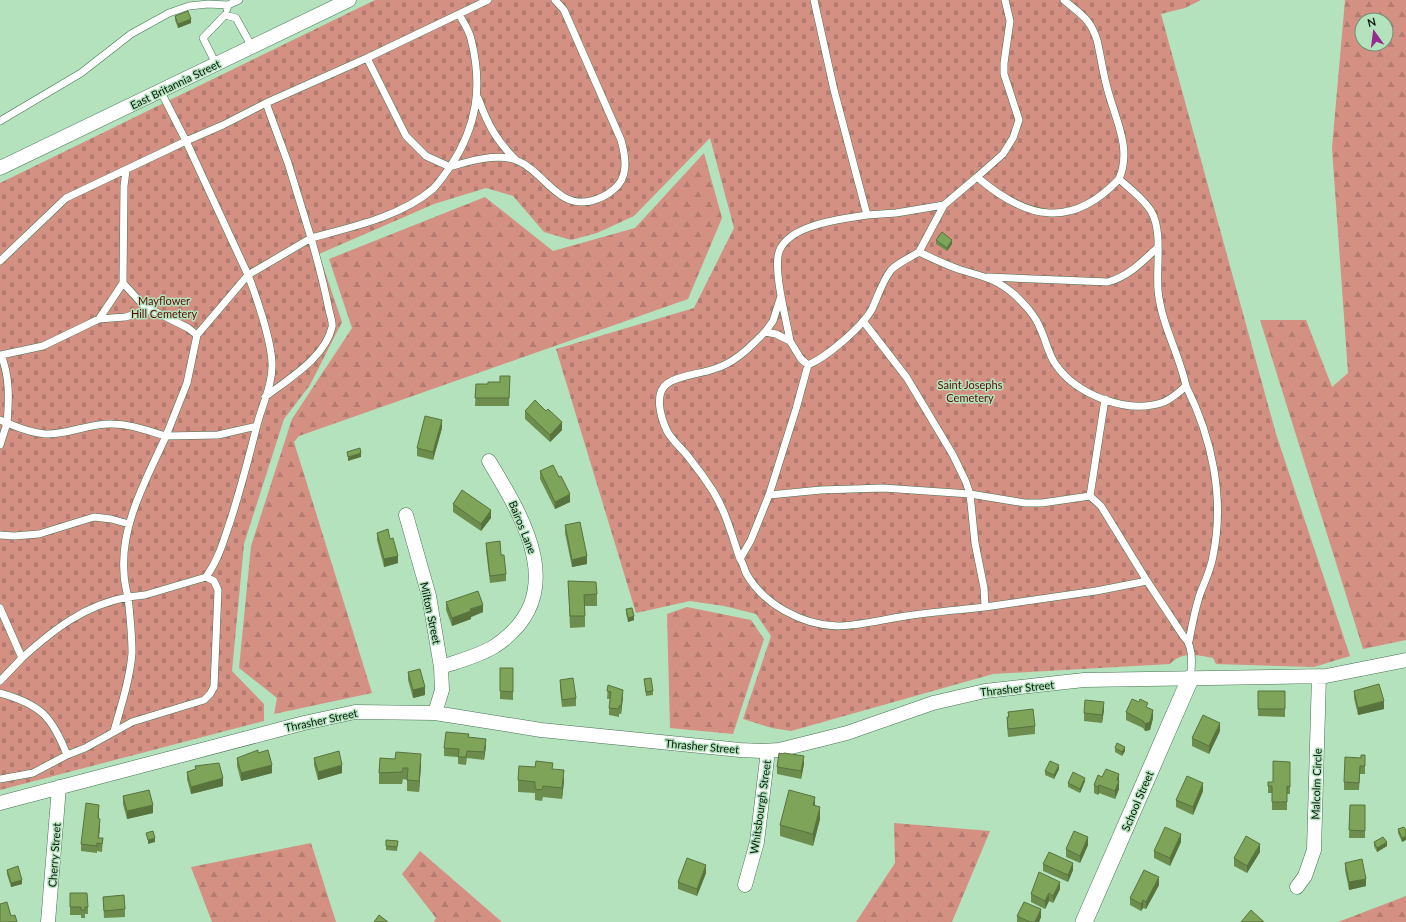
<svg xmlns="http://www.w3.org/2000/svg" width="1406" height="922" font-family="Lato,sans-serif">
  <defs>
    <pattern id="forest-firs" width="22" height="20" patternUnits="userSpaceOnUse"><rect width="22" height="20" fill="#d49083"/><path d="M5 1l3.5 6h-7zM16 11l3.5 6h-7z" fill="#b47b70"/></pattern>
    <pattern id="cemetery-stones" width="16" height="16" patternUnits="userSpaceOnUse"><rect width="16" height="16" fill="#d49083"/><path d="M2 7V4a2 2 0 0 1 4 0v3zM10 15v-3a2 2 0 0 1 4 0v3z" fill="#b47b70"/></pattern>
  </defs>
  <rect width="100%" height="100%" fill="#b3e2bd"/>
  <path fill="url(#forest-firs)" fill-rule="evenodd" d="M1345 0H1406V640L1363 649 1260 320H1306L1332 387 1348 373 1332 148ZM1362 20H1386V44H1362Z
    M704 153 722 218 688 299 299 436 294 442 372 693 274 714 277 698 239 668 251 546 292 419 352 328 329 259 485 197 553 251 635 228Z
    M687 607 751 620 764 639 733 734 670 728 667 614Z
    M894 823 990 831 952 922H856L895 863Z
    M311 843 336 922H212L191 867Z
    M420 851 502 922H434L436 918 402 874Z
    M1406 896V922H1338Z"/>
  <path fill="url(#cemetery-stones)" d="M375 0H1201L1185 8 1161 14 1276 434 1350 656 1314 667 1216 664 1213 658C1198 655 1181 651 1170 664L993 674 791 731 772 728 743 719 771 636 756 614 724 606 690 601 636 613 556 349 694 308 734 228 710 138 634 216 597 233 571 240 544 232 513 196 486 188 434 204 319 254 342 322 310 385 284 419 244 544 232 671 264 704V721L0 790V183Z"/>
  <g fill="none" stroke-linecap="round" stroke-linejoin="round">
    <g stroke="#467251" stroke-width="8">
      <path id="service" d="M814 0 834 90 867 215 896 213 944 205 977 177C1026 219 1071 230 1119 179 1130 189 1144 199 1151 211 1163 231 1156 267 1158 290 1161 324 1179 353 1186 386 1179 392 1173 398 1164 402 1128 415 1077 395 1056 365 1048 354 1046 340 1040 328 1035 315 1025 305 1015 295 995 278 984 277 961 270 946 265 932 258 919 252L944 205
        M1064 0C1080 14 1090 18 1097 40 1101 57 1103 74 1108 91 1116 121 1132 149 1119 179
        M227 9 228 5 239 0
        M367 58 488 0
        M216 64 203 38 225 15 236 18 252 47
        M478 98C488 125 496 140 516 160
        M0 121 81 73 131 34 169 13 189 6 208 4 228 5
        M450 167C469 161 497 153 516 160 544 171 557 209 591 201 599 199 607 195 613 190 629 178 626 158 621 140L564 10 555 0
        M450 167C477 127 483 86 471 39 469 30 463 22 459 14
        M977 177 1003 154 1013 138 1019 120 1004 74V63L1010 21 1005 0
        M867 215C841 219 783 225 778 256 775 278 786 318 790 341L776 334 765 332C750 347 735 363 714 369 700 374 680 375 668 383 653 393 661 418 667 431 673 442 683 449 690 459 698 469 706 480 713 491 726 512 732 536 740 559L751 540 769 495 821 490 883 488 970 494 1025 503H1042L1090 496
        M0 261 66 198 186 141 160 90
        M988 277 1108 282C1129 276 1142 262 1157 248
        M123 283 124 186 126 171
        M152 310 188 328 197 335 187 383 166 436 218 435 257 426
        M765 332 773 321 781 296
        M197 335 248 275 186 141 223 125 266 103 288 163 311 238C352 227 400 217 433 189 439 183 445 174 450 167L426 156 406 136 367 58 266 103
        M790 341 801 359 808 365C827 357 862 327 872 309 878 296 882 282 891 270 896 264 911 257 919 252
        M1186 386C1212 438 1225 498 1213 556 1211 569 1205 581 1200 594 1195 609 1192 625 1189 641
        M1105 399 1090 496 1101 506 1147 581 1184 637C1194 646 1192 666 1190 679
        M0 420 7 423C9 400 10 377 1 355L43 346 99 319 125 317 152 310 144 306 123 283 99 319
        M0 445 7 423C19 428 32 433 45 434 68 435 89 423 112 424 131 424 148 431 166 436 147 478 120 525 124 573 124 581 126 589 128 597L145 595 206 577
        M769 495 796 409 808 365
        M0 535 14 536 39 534 94 517 111 519 129 524
        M740 559C743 563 744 568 746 573 763 604 802 625 837 626 860 626 884 619 906 616 932 612 959 610 985 607L984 588 975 543 970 494 966 482 953 455 907 378 863 321
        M985 607 1096 591 1147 581
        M0 608 22 658 0 681
        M22 658C54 629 85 605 128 597 130 616 132 634 132 653 130 679 121 706 114 731
        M0 693C40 704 52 716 67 755L85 748 132 722 204 700 210 694 214 687 218 590 214 581 206 577C219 559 224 539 231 519 241 487 249 457 257 425 262 405 273 384 272 363 271 340 257 298 248 275L311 238C318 262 324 285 329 310 330 315 333 322 332 327 325 358 288 379 265 397
        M0 779 33 773 67 755"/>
    </g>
    <g stroke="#467251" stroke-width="15">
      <path id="minor" d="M0 168 349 0
        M406 515 429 596 441 667 442 690 435 713
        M441 667C459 661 479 656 495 646 571 595 524 519 489 461
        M0 803 304 723 355 712 435 713 541 730 740 750 762 751 779 750 847 733 933 703 985 691 1084 680 1326 676 1406 660
        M745 885 757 842 768 751
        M1297 887 1305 876 1314 850 1319 676
        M48 922 59 787"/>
    </g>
    <g stroke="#467251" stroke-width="18">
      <path id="tertiary" d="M1084 922 1190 679"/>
    </g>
    <use href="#service" stroke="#fff" stroke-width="7"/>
    <use href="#minor" stroke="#fff" stroke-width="14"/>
    <use href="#tertiary" stroke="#fff" stroke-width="17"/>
  </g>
  <path fill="#6c8d4d" d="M175 16 191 23 178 28 175 20Z
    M936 240 952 244 947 251 936 244Z
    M510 376 509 406H475L476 384H488L500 382Z
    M525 411 562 430 550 442 525 419Z
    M442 428 433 460 417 456V448Z
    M540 471 570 502 555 509 540 479Z
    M453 504 491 518 481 531 453 512Z
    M565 525 587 564 572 567 565 533Z
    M377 533 398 563 384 567 377 540Z
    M486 543 501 555 506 574V581L490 583 486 550Z
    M568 581 597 594V606H585V627L570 628Z
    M446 602 483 612 471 617V619L452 626 446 610Z
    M626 609 634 620 628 622 626 613Z
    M500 668H513V700L500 699Z
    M408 672 425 695 413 698 408 680Z
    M644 679 653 691V695L646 696Z
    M560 680 576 698V706L562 707 560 688Z
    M608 685 623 697 621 714H619V717L609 715V708L610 699H607Z
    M1258 691H1285V717L1258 716Z
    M1354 691 1384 709 1358 715 1354 698Z
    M1148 708 1153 718 1150 730 1145 731 1143 728 1126 720V712Z
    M1104 710 1102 723 1084 721V713Z
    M1008 712 1035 726V734L1008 737 1007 725V717H1008Z
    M1220 731 1209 754 1192 746V738Z
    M469 737 486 746 484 760 467 758 466 765 458 764V757L444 756V748Z
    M1115 748 1125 751 1122 756 1115 752Z
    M258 753 272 773 241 781 237 766V758Z
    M783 754 804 764 801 779 777 774V767Z
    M1365 755V774H1360L1359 790H1344V782L1361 758Z
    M314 758 342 773 318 780 314 765Z
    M380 758 421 765 419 792 407 791V780L403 779 402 784H379V773Z
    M1290 762V794H1287V810H1272V793H1268V782H1273Z
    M195 766 223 786 191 794 187 779V772L195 769Z
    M553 769 564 781 562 799 543 797 542 801 535 800V793L518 792V780Z
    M1059 769 1054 779 1045 775V771Z
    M1119 774V789L1115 799 1099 793 1098 795 1094 793V785Z
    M1085 781 1080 793 1068 787V783Z
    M1203 791 1193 815 1176 807V800Z
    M123 796 153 813 127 819 123 804Z
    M1350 805H1365V838H1349Z
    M99 813V819L100 826 99 838H103L102 852 97 851V853L81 851V844Z
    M820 819 813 846 780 836V825Z
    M1398 829 1406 830 1402 842 1398 833Z
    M386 840 398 841 397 851 386 850Z
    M1181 842 1170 866 1154 858V851Z
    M1374 842 1387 846 1377 852 1374 846Z
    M1088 845 1080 863 1066 857V849Z
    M1260 852 1247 873 1234 866V858Z
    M1345 863 1366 886 1349 890 1345 870Z
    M1043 864 1073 870 1068 882 1043 871Z
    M7 870 22 884 11 887 7 874Z
    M706 873 697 896 678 889V882Z
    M1159 885 1146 909 1143 908 1141 911 1130 905V898Z
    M1060 889 1053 903 1049 901 1045 909 1031 902V894Z
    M70 893 88 907V914H85V918H81V915H70Z
    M103 897 125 909V917L104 918Z
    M1017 916 1041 917 1039 922H1017Z"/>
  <path fill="#58733e" d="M191 19V23L178 28V24Z
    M952 240V244L947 251V248Z
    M442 420V428L433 460V452Z
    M562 422V430L550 442V435Z
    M361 453V457L348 461V457Z
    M570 494V502L555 509V502Z
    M491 510V518L481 531V524Z
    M398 556V563L384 567V559Z
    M587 556V564L572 567V560Z
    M483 605V612L471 617V619L452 626V618L470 609Z
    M634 616V620L628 622V618Z
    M425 687V695L413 698V690Z
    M623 690V697L621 714V706Z
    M1384 701V709L1358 715V708Z
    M1104 702V710L1102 723V715Z
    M1153 710V718L1150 730 1145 731V724Z
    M1220 723V731L1209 754V746Z
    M486 739V746L484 760V752Z
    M1125 747V751L1122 756V752Z
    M421 754V765L419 792V781Z
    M804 756V764L801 779V771Z
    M272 765V773L241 781V773Z
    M342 765V773L318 780V772Z
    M1059 765V769L1054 779V775Z
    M564 770V781L562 799V788Z
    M1119 774V789L1115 799V791L1117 780Z
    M223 778V786L191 794V787Z
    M1085 778V781L1080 793V789Z
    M1203 783V791L1193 815V807Z
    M1099 785V793L1098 795V787Z
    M815 797V809L813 805Z
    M99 805V813L98 826V818Z
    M153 805V813L127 819V811Z
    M820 807V819L813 846V834Z
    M100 819V826L98 843V838Z
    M1181 834V842L1170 866V858Z
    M1406 836V840L1402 842V838Z
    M1088 837V845L1080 863V856Z
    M155 838V842L148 844V840Z
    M1387 842V846L1377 852V848Z
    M1260 844V852L1247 873V866Z
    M1073 863V870L1068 882V875Z
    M706 865V873L697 896V889Z
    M1159 877V885L1146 909V902Z
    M1366 879V886L1349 890V882Z
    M22 880V884L11 887V883Z
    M1060 882V889L1053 903V896Z
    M1049 893V901L1045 909V901Z
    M1143 900V908L1141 911V904Z
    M1041 909V917L1039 922H1035Z"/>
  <path fill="#7da459" stroke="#58733e" d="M188 11 191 19 178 24 175 16Z
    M942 232 952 240 947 248 936 240Z
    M500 376H510L509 398H475L476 384H488V382H500Z
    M535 400 546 411 548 409 562 422 550 435 525 411Z
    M425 416 442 420 433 452 417 448Z
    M360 448 361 453 348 457 347 452Z
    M553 465 559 477 561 476 570 494 555 502 540 471Z
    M462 490 491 510 481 524 453 504Z
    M580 522 587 556 572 560 565 525Z
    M388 529 390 539 393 538 398 556 384 559 377 533Z
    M500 541 501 555H504L506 574 490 576 486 543Z
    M568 581 596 582 597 594 584 595 585 616H570Z
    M478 591 483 605 470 609 471 611 452 618 446 602Z
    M632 608 634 616 628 618 626 609Z
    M500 668H513V692L500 691Z
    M420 669 425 687 413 690 408 672Z
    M573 678 576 698 562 700 560 680Z
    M651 678 653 691 646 692 644 679Z
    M1379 684 1384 701 1358 708 1354 691Z
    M608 685 623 690 621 706H619V709L609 708 611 692 607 691Z
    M1258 691H1285V709H1258Z
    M1132 699 1139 702 1140 699 1148 703 1146 707 1153 710 1150 722 1145 724 1143 721 1126 712Z
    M1085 700 1104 702 1102 715 1084 713Z
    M1033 709 1035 726 1008 729 1007 717H1009L1008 712Z
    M1203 715 1220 723 1209 746 1192 738Z
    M446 732 469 734 468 737 486 739 484 752 467 751 466 757H458L459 749 444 748Z
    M1117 743 1125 747 1122 752 1115 748Z
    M258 750V753L268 750 272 765 241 773 237 758Z
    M339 751 342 765 318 772 314 758Z
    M396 752 421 754 419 781 407 780 408 768H403L402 772 379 773 380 758 395 759Z
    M779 753 783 754 784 753 804 756 801 771 777 767Z
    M1361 755H1365V766H1360L1359 783 1344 782 1345 757 1361 758Z
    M536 761 553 763 552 769 564 770 562 788 543 786 542 790 535 789V782L518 780 519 766 535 767Z
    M1050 761 1059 765 1054 775 1045 771Z
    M1273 761 1290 762V787L1287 786V802H1272V786H1268V782H1273Z
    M219 763 223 778 191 787 187 772 196 769 195 766Z
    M1106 769 1119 774 1117 780 1119 781 1115 791 1099 785 1098 787 1094 785 1098 775 1102 777Z
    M1073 772 1085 778 1080 789 1068 783Z
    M1187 776 1203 783 1193 807 1176 800Z
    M149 790 153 805 127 811 123 796Z
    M789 790 815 797 813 805 820 807 813 834 780 825Z
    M86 803 99 805 98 818 100 819 98 838H103L102 844 97 843V846L81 844Z
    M1350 805H1365V831L1349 830Z
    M1165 827 1181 834 1170 858 1154 851Z
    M1404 827 1406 830V836L1402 838 1398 829Z
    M153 831 155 838 148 840 146 833Z
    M1074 831 1088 837 1080 856 1066 849Z
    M1246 836 1260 844 1247 866 1234 858Z
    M1383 837 1387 842 1377 848 1374 842Z
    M386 840 398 841 397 847 386 846Z
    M1049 852 1073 863 1068 875 1043 864Z
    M687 858 706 865 697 889 678 882Z
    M1362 859 1366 879 1349 882 1345 863Z
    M18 866 22 880 11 883 7 870Z
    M1144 870 1159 877 1146 902 1143 900 1141 904 1130 898Z
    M1039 872 1060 882 1053 896 1049 893 1045 901 1031 894Z
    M70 893H87L88 907H85V910H81V907H70Z
    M124 895 125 909 104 911 103 897Z
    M7 902 11 916 15 915 17 922H0V904Z
    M1024 902 1041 909 1035 922H1030L1017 916Z
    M1251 910 1264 922H1241Z
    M379 915 388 922H374Z"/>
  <g text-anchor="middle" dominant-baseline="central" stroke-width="3" stroke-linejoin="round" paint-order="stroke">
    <g font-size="11" fill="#041508" stroke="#b3e2bd">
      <text transform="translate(175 84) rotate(-26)">East Britannia Street</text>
      <text transform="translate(523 527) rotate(68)">Bairos Lane</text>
      <text transform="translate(431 613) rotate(78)">Milton Street</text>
      <text transform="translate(1017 688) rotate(-6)">Thrasher Street</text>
      <text transform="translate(321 720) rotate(-12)">Thrasher Street</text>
      <text transform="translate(702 746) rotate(5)">Thrasher Street</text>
      <text transform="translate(1316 784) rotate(-88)">Malcolm Circle</text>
      <text transform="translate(1137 801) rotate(-67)">School Street</text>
      <text transform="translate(760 807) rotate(-82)">Whitsbourgh Street</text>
      <text transform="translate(54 855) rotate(-86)">Cherry Street</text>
    </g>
    <g font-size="11" fill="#5c0b03" stroke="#b3e2bd">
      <text x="164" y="300">Mayflower<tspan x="164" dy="13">Hill Cemetery</tspan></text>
      <text x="970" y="384">Saint Josephs<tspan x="970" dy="13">Cemetery</tspan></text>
    </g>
  </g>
  <g transform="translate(1374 32) rotate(346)"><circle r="19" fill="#b3e2bd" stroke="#6d9075"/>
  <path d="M0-3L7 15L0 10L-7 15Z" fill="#962c8e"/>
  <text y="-6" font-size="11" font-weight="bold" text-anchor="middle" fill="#041508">N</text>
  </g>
</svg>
